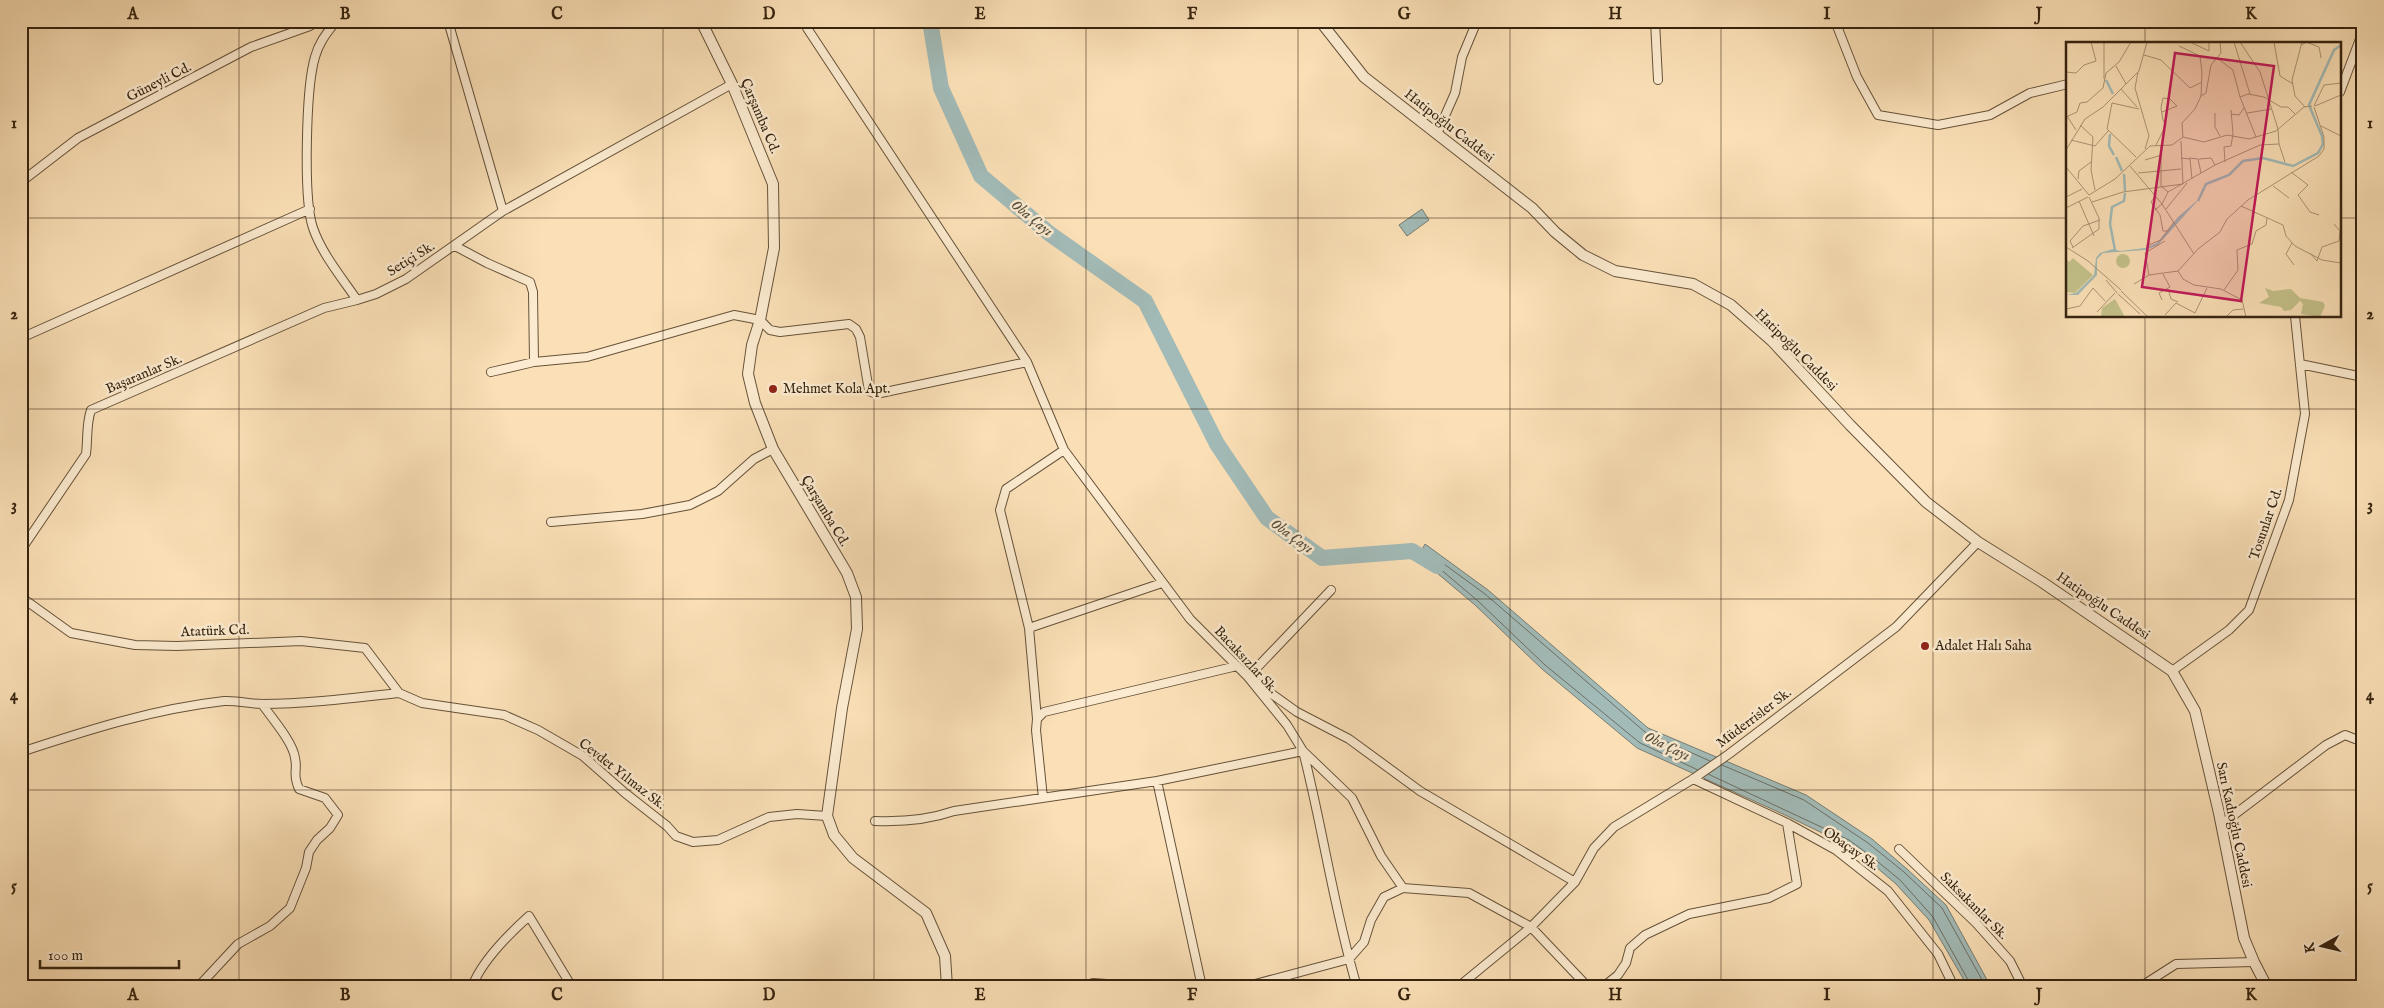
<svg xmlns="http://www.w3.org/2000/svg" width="2384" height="1008" font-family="'IM FELL English',serif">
  <rect width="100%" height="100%" fill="#fbe0b7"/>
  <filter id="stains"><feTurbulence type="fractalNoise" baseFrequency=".004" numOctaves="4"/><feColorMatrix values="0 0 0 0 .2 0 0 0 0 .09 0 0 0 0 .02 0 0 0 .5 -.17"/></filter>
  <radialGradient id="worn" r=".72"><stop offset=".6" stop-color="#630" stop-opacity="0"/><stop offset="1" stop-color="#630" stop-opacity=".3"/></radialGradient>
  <path fill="#a2bbb8" stroke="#767e74" d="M1422 209 1429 220 1407 236 1399 225Z
    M1425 544 1488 590 1648 728 1806 795 1872 839 1907 869 1946 905 1991 987H1968L1929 920 1896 884 1869 861 1847 845 1785 815 1637 748 1542 669 1475 605 1418 557Z"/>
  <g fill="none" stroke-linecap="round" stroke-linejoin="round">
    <path stroke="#6c6f64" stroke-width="1" d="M1722 765 1804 800 1868 843 1904 872 1942 908 1986 987
      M1698 770 1640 743 1545 665 1478 601 1426 557 1425 553H1429L1485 594 1645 732 1710 761
      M1708 774 1849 840 1872 857 1900 880 1933 917 1972 987"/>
    <path stroke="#a2bbb8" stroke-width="16" d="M930 21 941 88 981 176 1050 234 1145 301 1217 444 1267 518 1322 558 1412 551 1437 566"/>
    <g stroke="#665239" stroke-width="10">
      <path id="minor" d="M336 21C327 33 319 42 315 57 306 87 303 199 313 228 322 254 342 278 357 300L376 294 406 279 503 211 732 84
        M448 21 503 211
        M805 21 807 28 1027 362 1064 450 1190 619 1248 677 1287 725 1303 751 1352 798 1381 856 1403 888
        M1655 21 1658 80
        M1835 21 1857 77 1878 115 1938 125 1990 115 2030 93 2068 84
        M2340 92 2363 31
        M1437 134 1455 93 1462 57 1477 21
        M21 182 78 138 251 47 310 26 317 21
        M455 246 487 263 530 282 533 292 534 362
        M21 338 310 209
        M2300 364 2363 377
        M491 372 534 362 587 357 734 315 760 320 770 330 780 332 849 324 856 329 860 337 869 391 876 394 1027 362
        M551 522 642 514 690 505 718 491 754 459 773 449
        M21 550 86 454C88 438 86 424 91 410L324 308 357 300
        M1331 590 1248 677 1297 712 1349 739 1420 791 1575 882
        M21 597 71 633 135 645 177 646 301 641 365 648 399 693 422 703 504 715 538 730 583 756 625 793 667 826 676 836 693 842 718 840 769 817 797 814 827 816
        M1029 628 1000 510 1006 489 1064 450
        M2172 671 2229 630 2249 610 2289 500 2305 414 2295 316
        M1037 719 1029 628 1162 583
        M21 752C88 730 153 709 224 701 236 700 249 704 262 704 307 704 354 698 399 693
        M1693 779 1787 823 1836 850 1888 891 1938 954 1954 987
        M1157 781 1202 987
        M1043 798 1036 730 1037 719 1044 712 1237 666
        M875 821C903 822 928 820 954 811L1157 781 1303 751C1323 829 1334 910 1357 987
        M2222 824 2326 745 2345 735 2363 742
        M1899 849 1976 923 2010 961 2023 987
        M198 987 238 944 270 926 290 908 306 868 309 852 317 840 330 828 338 815 325 798 299 789C292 773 298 771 295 758 293 742 271 717 262 704
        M472 987C481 962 509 934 529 916L572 987
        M1077 987 1093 983 1149 987
        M1244 987 1349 959 1364 942 1371 920 1384 897 1403 888 1469 893 1531 927 1575 882 1594 848 1614 827 1693 779 1729 754 1896 627 1978 542
        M1458 987 1531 927 1588 987
        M1603 987 1618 975 1626 963 1630 948 1645 935 1689 914 1769 898 1797 884 1787 823
        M2140 987 2176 964 2254 962"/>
    </g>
    <g stroke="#665239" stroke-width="12">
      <path id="tertiary" d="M701 21 732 84 773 184 774 248 760 320 752 345 748 374 755 403 773 449 847 573 856 597 857 629 842 708 827 816 834 835 853 858 926 913 945 956 947 987
        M1320 21 1364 77 1532 208 1555 232 1583 255 1615 271 1693 284 1731 305 1772 341 1850 425 1926 502 1978 542 2042 582 2172 671 2195 711 2219 813 2244 938 2254 962 2267 987"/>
    </g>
    <use href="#minor" stroke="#fcebd0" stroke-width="8"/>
    <use href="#tertiary" stroke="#fcebd0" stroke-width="10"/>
  </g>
  <path fill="none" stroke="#35230f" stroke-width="1" stroke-opacity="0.55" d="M239 21V987M451 21V987M663 21V987M874 21V987M1086 21V987M1298 21V987M1510 21V987M1721 21V987M1933 21V987M2145 21V44M21 218H2068M2340 218H2363M2145 316V987M21 409H2363M21 599H2363M21 790H2363"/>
  <g fill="#8f2418" stroke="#fcebd0" stroke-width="2">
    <circle cx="773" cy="389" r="5"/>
    <circle cx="1925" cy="646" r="5"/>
  </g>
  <g text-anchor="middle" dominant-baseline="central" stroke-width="5" stroke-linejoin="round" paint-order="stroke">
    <g font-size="14" fill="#35230f" stroke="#fcebd0">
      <text transform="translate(159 82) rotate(-27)">Güneyli Cd.</text>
      <text transform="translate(760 116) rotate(67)">Çarşamba Cd.</text>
      <text transform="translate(1449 126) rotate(38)">Hatipoğlu Caddesi</text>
      <text transform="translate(411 259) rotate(-32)">Setiçi Sk.</text>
      <text transform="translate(1796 350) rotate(45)">Hatipoğlu Caddesi</text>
      <text transform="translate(144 374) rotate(-23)">Başaranlar Sk.</text>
      <text transform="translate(825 511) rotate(59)">Çarşamba Cd.</text>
      <text transform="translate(2266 524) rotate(-71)">Tosunlar Cd.</text>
      <text transform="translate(2103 606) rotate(34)">Hatipoğlu Caddesi</text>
      <text transform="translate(215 631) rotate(-2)">Atatürk Cd.</text>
      <text transform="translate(1246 660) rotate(47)">Bacaksızlar Sk.</text>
      <text transform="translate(1754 718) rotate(-37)">Müderrisler Sk.</text>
      <text transform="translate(622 774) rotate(38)">Cevdet Yılmaz Sk.</text>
      <text transform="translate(2234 825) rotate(78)">Sarı Kadıoğlu Caddesi</text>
      <text transform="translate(1851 849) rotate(35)">Obaçay Sk.</text>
      <text transform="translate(1974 906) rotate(45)">Saksakanlar Sk.</text>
    </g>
    <g font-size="14" fill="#35230f" stroke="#fcebd0" text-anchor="start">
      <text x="783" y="389">Mehmet Kola Apt.</text>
      <text x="1935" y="646">Adalet Halı Saha</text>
    </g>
    <g font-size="15" font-style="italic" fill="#565142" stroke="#fcebd0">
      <text transform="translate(1032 218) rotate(39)">Oba Çayı</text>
      <text transform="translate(1292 536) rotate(36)">Oba Çayı</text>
      <text transform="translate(1667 746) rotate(26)">Oba Çayı</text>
    </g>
  </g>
  <g transform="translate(2066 42)">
    <rect width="275" height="275" fill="#fbe0b7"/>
    <path d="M50 219a7 7 0 1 1 14 0a7 7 0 1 1-14 0ZM0 216 3 220 7 216 27 233 9 251 0 250ZM199 246 207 249 225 247 234 256 257 260 259 264 254 275 235 272 237 262 234 259 225 268 218 269 215 265 193 261 203 255ZM49 257 59 275H35L36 266Z" fill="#c4c18a"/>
    <path d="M134 156 92 203 79 208 37 211 31 217V233L12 253H0L10 251 28 233 30 216 34 211 47 207 54 209 79 206 91 201 112 175Z" fill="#a2bbb8"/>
    <path fill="none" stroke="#a2bbb8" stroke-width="2.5" d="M40 38 47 52M44 92 43 104 48 113M50 115 56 129M58 132 59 149M132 159 140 142 163 133 177 119 197 116 227 124 252 111 257 102 256 94 243 63 268 8 275 3M49 208 44 182 46 165 58 159 59 151"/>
    <path fill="none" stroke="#ac9474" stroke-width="1" d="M38 0V37M124 0 143 9V0M168 0 184 52M208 0 214 34 227 42M236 0 226 38 229 54 239 65M236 3 240 0 253 5 255 16M113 4 134 14 136 31 135 54 129 67 116 81 117 95M78 13 95 18 124 46 136 40M151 16 167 28 174 55M50 24 60 42M0 30 10 31 18 23 30 19 25 0M72 30 69 46 83 94 79 107M55 47 71 65M135 54 140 51 145 23 155 11 154 0M46 61 41 87 70 115M46 61 73 67M248 64 258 43 275 41M249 64 275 53M149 71V85L154 94M181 71 206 67M165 72 173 73 178 66M1 74 10 88M0 75 11 70 14 61 21 60 37 46 40 31 53 20 65 0M14 83 27 95 25 128 29 148M255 84 275 94M190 95 174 55 182 52 198 55 215 65H222L229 72M5 98 29 104 43 88M213 102 219 120M90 103 100 83 97 78 95 66 97 56 104 57 111 64 96 70M95 104V144L102 150 96 162 128 212M0 108 19 77 37 65 73 29 81 0M115 116 124 117 126 137M123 116 132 117 135 131M133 117 145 116 149 123M79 118 96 113M159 120 158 105 165 104 167 92 165 68M64 124 96 162 89 168M0 125 23 153M225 130 242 143 232 153 244 170 253 173M72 131 115 127M12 137 13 129 25 120M207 144 223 156M102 150 149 123 194 103 213 102 212 87 194 30 174 0M23 153 49 137 84 104 106 103 117 95 138 100 161 93 183 97 210 89 238 65 246 64M90 153 85 160 94 173 97 189H103M0 155 16 147M13 159 28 194M26 160 57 150 117 142 115 99M175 164 217 183 220 194 229 204 256 218 275 221M0 166 22 155M100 167 121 141M226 201 220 212 228 223M80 204 95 198 108 180M0 205 22 219 55 248M7 205 4 199 17 184 34 178M6 206 33 187V176L23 155M244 211 251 219 256 205 273 199 274 189 268 182M112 229 132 207 154 190 161 177 182 158 253 114 258 107V95L248 65M112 229 117 237 128 243 155 247 176 258 180 275M83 233 79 211 99 199M40 238 51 251M68 242 83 233 112 229M102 247 105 257 112 260M158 248 172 228 171 208 186 202 190 189 200 183 201 176M55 249 82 275M52 252 74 272M96 258 93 251 104 245 97 232M0 267 14 264 27 246 39 259M31 270 49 251M99 273 110 261 129 271 141 246M160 275 167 268 177 267"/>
    <path fill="#c2185b" fill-opacity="0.15" stroke="#c2185b" stroke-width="2.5" d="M109 11 208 24 175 259 76 245Z"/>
    <rect width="275" height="275" fill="none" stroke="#35230f" stroke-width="2.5"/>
  </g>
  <rect width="2384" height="1008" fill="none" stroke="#fbe0b7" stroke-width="55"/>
  <g transform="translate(2322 946) rotate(262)" stroke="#fcebd0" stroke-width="4" paint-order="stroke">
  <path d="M0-4L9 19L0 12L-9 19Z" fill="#35230f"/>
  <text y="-8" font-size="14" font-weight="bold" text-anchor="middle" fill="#35230f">K</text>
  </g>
  <path d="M40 960v8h139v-8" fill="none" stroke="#35230f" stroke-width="2.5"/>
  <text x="48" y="960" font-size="15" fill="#35230f" stroke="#fcebd0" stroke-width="4" paint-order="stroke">100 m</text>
  <rect x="28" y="28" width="2328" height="952" fill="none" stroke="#35230f" stroke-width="2"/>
  <g font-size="16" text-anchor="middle" font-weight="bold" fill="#35230f">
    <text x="133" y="19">A</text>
    <text x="345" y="19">B</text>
    <text x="557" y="19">C</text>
    <text x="769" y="19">D</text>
    <text x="980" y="19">E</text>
    <text x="1192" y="19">F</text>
    <text x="1404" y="19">G</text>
    <text x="1615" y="19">H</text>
    <text x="1827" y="19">I</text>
    <text x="2039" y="19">J</text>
    <text x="2251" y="19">K</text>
    <text x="14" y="128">1</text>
    <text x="2370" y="128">1</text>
    <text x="14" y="319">2</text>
    <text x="2370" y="319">2</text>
    <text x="14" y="510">3</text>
    <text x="2370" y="510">3</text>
    <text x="14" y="700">4</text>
    <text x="2370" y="700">4</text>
    <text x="14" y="891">5</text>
    <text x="2370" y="891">5</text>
    <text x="133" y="1000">A</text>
    <text x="345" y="1000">B</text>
    <text x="557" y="1000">C</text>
    <text x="769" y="1000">D</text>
    <text x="980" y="1000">E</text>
    <text x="1192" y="1000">F</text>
    <text x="1404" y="1000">G</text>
    <text x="1615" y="1000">H</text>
    <text x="1827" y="1000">I</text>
    <text x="2039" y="1000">J</text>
    <text x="2251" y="1000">K</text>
  </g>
  <rect width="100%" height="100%" filter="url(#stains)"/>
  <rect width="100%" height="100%" fill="url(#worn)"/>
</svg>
